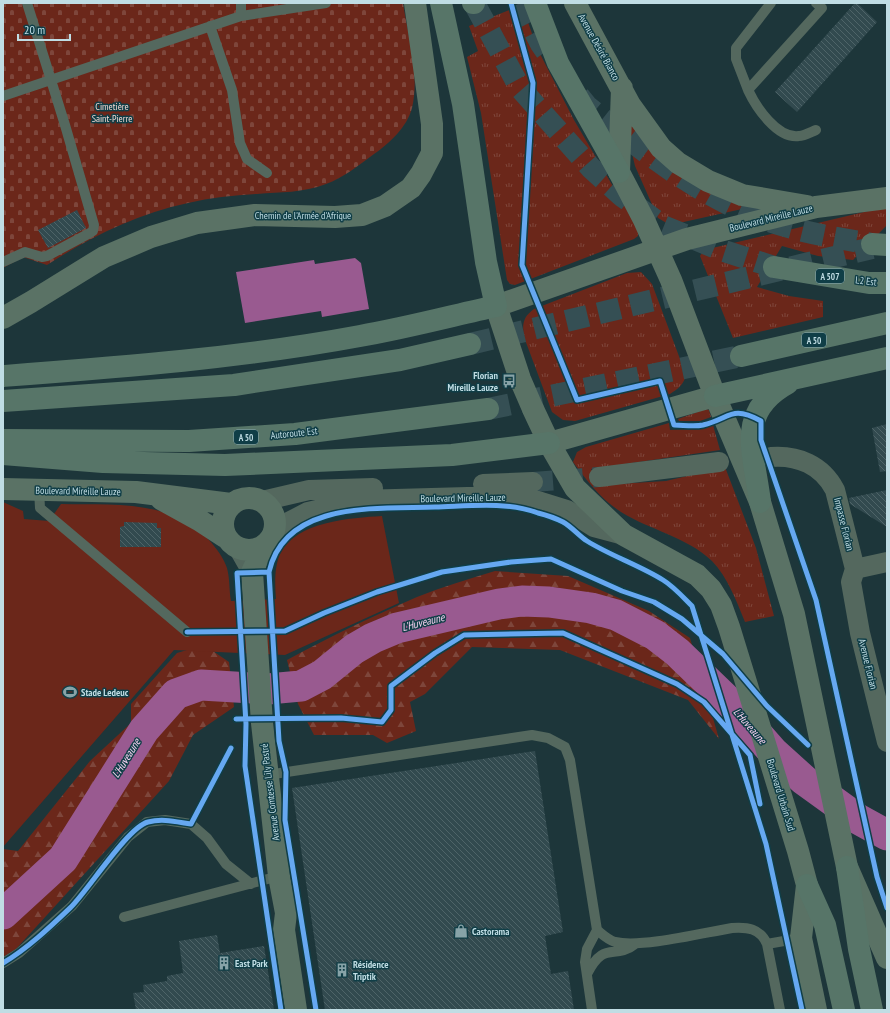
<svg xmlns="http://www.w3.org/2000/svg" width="890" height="1013" font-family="'PT Sans Narrow',sans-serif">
  <defs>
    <pattern id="grass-tufts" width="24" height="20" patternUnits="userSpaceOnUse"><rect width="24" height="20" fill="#6b271a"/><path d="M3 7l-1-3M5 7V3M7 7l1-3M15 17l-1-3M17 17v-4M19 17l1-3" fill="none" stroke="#7e463b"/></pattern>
    <pattern id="forest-firs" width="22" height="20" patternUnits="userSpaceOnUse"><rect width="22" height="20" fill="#6b271a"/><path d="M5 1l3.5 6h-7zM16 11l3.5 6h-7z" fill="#7e463b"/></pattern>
    <pattern id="cemetery-stones" width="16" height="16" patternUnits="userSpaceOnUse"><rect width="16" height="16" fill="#6b271a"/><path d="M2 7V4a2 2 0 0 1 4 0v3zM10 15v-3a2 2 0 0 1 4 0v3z" fill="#7e463b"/></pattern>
    <pattern id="building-back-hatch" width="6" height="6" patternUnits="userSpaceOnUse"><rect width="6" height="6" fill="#324a4f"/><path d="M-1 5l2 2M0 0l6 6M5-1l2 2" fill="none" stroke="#4e6468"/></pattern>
  </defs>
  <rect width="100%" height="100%" fill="#1d363a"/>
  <path fill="url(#grass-tufts)" d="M522 5 537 48 574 120 638 229V236L634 239 515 285 510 284 507 280 481 113 467 57 478 51 469 26Z
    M629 115 639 127 760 205 670 225 658 218 635 166 627 132Z
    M885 207 887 211V225L853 260 818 256 782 246 757 287 789 296 823 301V317L733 338 700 256 704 250Z
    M641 272 652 284 686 375C684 384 678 389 670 394L575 421 563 420 552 412 524 337C522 324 523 317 534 309L627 273Z
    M706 409 709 410 711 417 700 421H679L678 419Z
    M669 423 670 430 703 429 713 425 720 450 591 469 601 485 666 481 725 467 756 548 774 616 745 622C736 600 728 578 712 561 687 537 650 530 621 512 601 499 587 481 573 462L577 452 586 447Z"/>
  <path fill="url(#forest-firs)" d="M495 571 568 576 649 611 690 638 719 739 688 700 560 650 472 647 425 694 410 702 416 731 387 743 373 735H314L298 704 287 660C329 637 373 616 417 597 442 587 469 579 495 571Z
    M204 645 229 662 234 707 193 735 169 781 16 949 3 957V849L18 851 90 761 131 723V704L177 653Z"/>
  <path fill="url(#cemetery-stones)" d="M3 3H403C408 37 420 74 412 108 407 127 390 143 374 154 359 165 343 178 326 184 303 193 280 192 257 194 234 195 210 198 188 203 137 214 90 237 47 265L23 257 3 268Z"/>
  <path fill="#6b271a" d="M3 502 23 511 24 519 49 521 61 504C111 505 172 499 209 540 217 549 223 557 227 568 230 579 229 590 231 601L276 599C275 585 274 568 280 554 296 521 351 518 382 516L399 603 285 655 174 650 3 847Z"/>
  <path fill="#995a90" d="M355 258 361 263 369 309 322 317 321 311 245 323 236 272 314 260 315 264Z"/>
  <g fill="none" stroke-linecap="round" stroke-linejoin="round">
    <path stroke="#995a90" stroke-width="31" d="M3 914 63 859 144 730 176 694 201 685 268 689 301 686 322 675 354 649 373 638 397 628 499 604 522 601 549 602 591 608 616 615 655 635 677 652 731 704 773 752 804 780 858 819 887 835"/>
  </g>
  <path fill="url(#building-back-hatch)" d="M855 3H857L877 22 797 112 775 92Z
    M77 210 86 228 48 248 38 230Z
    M887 424V471L880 472 872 428Z
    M887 490V527L850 504 849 498Z
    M124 522 157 523V528H161V547H120V527L124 526Z
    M535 751 563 932 545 936 551 974 568 971 574 1010H325L292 788Z
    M217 935 220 953 264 946 274 1010H136L133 993 144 992 143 985 167 981V976L183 973 179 941Z"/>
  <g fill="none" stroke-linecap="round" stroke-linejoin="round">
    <path stroke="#354f54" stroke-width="20" stroke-dasharray="20 10" stroke-linecap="butt" d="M533 482 599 477"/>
    <path stroke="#354f54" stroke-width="22" stroke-dasharray="22 11" stroke-linecap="butt" d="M474 3 520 88 591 168 622 196 663 226 721 250 774 267
      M520 3 541 44 548 54
      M579 96 587 106C637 146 688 188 748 213 787 230 830 237 872 244
      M470 344 872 248
      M488 409 741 356"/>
    <path stroke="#54685e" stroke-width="10" d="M771 3 736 48V59L748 90 822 8 816 3
      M241 16 326 3
      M210 26 232 90 240 143 247 159 267 173
      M748 90C756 107 777 139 799 136 804 136 811 132 816 130
      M3 96 241 16V3
      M3 262 25 252 42 257 47 256 88 234 93 231 94 225 65 125 27 3
      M39 490 40 508 187 632
      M267 775 532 735 548 738 565 747 570 760 597 930 587 949 585 962 592 1010
      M124 917 279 876
      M597 930C602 934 608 940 615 942 642 948 702 933 732 928 747 927 760 928 767 944L780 1010
      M767 944 801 938
      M3 963 19 953 72 906 128 837 147 822 165 820 191 824 207 838 226 864 251 884
      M587 974C605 939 614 961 635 944"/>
    <path stroke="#54685e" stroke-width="20" d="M771 457C798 455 822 465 835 490L855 569 851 582 860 633 887 742
      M599 477 719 462
      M483 484 533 482
      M262 501 309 490 373 488
      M275 529 308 512 359 500 504 496 538 501 567 510 594 527 624 535
      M239 549 252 572
      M855 569 887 562"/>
    <path stroke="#5a7265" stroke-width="22" d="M575 3 630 105 661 148 678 163 708 181 742 195 807 206
      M622 88 619 172 644 220 671 280 715 396 760 502 794 614 847 867 887 958
      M3 318 31 302 104 257 151 237 197 223 255 215 335 217 362 215 385 206 411 188 421 174 432 153V124L415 3
      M549 443 715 396
      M3 489 136 492 231 504
      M223 524a26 26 0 1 1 52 0a26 26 0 1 1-52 0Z
      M161 499 199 520 225 537
      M264 546 252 572 262 723 279 876 286 913 284 930 296 1010
      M816 1010 801 938 807 885 798 851 729 627 721 605 711 589 697 575 624 535 575 488 549 443 533 409 520 379 496 306 687 239 816 207 887 198"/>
    <path stroke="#577568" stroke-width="22" d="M473 3H474
      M535 3 558 63 619 172
      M872 244 887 245
      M774 267 869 283H887
      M741 356 887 323
      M3 376C122 367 242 358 360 336 406 328 451 316 496 306L486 262 463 104 441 3
      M715 396 887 358
      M3 401 234 385 400 360 470 344
      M3 440 189 441 295 434 488 409
      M3 454 103 462 225 465 452 455 549 443
      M760 502C754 452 735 412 788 383
      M847 867 859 949 872 1010
      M807 885 825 925 844 1010"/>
    <g stroke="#103e47" stroke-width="8">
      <path id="cycleway" d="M511 3 533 83 522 265 577 400 660 381 674 425C683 425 694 427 703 425 731 418 731 405 761 421V440L816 600 877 877 887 908
        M269 572 237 573 246 724 245 766 281 1010
        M187 632 285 631 324 613 377 592 442 572 511 562 551 559 622 591 654 602 682 619 723 654 767 706 808 745
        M236 719 341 718 382 722 391 710V686L435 653 464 635 563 633 677 684 704 702 750 755 760 804
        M3 963C28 948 50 927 71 907 89 889 128 827 148 822 163 818 177 822 191 824L231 748
        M316 1010 285 820 286 772 279 741 269 572C285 500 379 509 435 507 469 506 505 501 538 513 546 515 555 518 563 522 572 527 579 536 587 541 611 556 639 565 663 580 673 586 683 597 692 606L766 844 802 1010"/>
    </g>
    <use href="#cycleway" stroke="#66a8f1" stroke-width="5"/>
  </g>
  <defs>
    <g id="bus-bare" transform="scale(1.08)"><path d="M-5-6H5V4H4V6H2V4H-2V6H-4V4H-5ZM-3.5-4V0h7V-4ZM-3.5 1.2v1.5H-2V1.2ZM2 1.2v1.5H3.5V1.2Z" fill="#87a3a8" stroke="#103e47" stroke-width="2.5" paint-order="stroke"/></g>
    <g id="stadium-bare" transform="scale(1.08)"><path d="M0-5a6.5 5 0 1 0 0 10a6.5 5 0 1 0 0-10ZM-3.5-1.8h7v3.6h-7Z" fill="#87a3a8" stroke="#103e47" stroke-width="2.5" paint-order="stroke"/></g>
    <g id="shop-bare" transform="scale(1.08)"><path d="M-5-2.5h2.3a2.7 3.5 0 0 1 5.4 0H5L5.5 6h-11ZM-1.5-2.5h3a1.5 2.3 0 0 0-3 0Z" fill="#87a3a8" stroke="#103e47" stroke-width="2.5" paint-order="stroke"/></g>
    <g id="building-bare" transform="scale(1.08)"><path d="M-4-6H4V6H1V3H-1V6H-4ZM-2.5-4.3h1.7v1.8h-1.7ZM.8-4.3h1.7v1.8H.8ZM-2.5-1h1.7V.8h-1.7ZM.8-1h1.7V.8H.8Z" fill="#87a3a8" stroke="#103e47" stroke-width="2.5" paint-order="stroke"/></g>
  </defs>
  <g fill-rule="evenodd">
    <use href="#bus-bare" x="509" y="381"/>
    <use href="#stadium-bare" x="70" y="692"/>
    <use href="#shop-bare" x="461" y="931"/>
    <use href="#building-bare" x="224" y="963"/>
    <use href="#building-bare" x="342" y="970"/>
  </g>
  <g text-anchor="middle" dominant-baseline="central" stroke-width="3" stroke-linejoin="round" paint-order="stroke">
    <g fill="#103e47" stroke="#8badb5" stroke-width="1">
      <rect x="816" y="269" width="28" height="14" rx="3"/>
      <rect x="802" y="333" width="24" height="14" rx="3"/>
      <rect x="234" y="430" width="24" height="14" rx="3"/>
    </g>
    <g font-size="9" font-weight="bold" fill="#c0dde4">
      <text x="830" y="276">A 507</text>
      <text x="814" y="340">A 50</text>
      <text x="246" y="437">A 50</text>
    </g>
    <g font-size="10" fill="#c0dde4" stroke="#103e47">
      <text transform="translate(599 47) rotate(61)">Avenue Désiré Bianco</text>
      <text x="303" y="215">Chemin de l'Armée d'Afrique</text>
      <text transform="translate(771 218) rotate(-14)">Boulevard Mireille Lauze</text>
      <text transform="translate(866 281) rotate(6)">L2 Est</text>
      <text transform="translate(294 433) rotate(-6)">Autoroute Est</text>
      <text transform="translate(78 491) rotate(1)">Boulevard Mireille Lauze</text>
      <text transform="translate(463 498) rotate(-1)">Boulevard Mireille Lauze</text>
      <text transform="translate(844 524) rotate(76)">Impasse Florian</text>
      <text transform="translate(868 664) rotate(76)">Avenue Florian</text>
      <text transform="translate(270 792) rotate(-97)">Avenue Comtesse Lily Pastré</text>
      <text transform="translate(781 795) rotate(73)">Boulevard Urbain Sud</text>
    </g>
    <g font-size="10" fill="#f3d9d3" stroke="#103e47">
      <text x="112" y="106">Cimetière<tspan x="112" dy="12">Saint-Pierre</tspan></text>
    </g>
    <g font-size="10" font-weight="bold" fill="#c0dde4" stroke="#103e47" text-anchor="start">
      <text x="498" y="375" text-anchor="end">Florian<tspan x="498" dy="12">Mireille Lauze</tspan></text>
      <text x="81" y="692">Stade Ledeuc</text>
      <text x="472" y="931">Castorama</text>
      <text x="235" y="963">East Park</text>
      <text x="353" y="964">Résidence<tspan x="353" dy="12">Triptik</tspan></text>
    </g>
    <g font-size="11" font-style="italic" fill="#fcd5f4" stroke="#103e47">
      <text transform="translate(423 622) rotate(-14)">L'Huveaune</text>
      <text transform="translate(750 726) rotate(49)">L'Huveaune</text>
      <text transform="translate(126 758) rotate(-58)">L'Huveaune</text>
    </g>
  </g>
  <rect width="890" height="1013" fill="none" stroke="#c0dde4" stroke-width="8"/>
  <path d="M18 34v6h52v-6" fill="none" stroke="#c0dde4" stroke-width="2"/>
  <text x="24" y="34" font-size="12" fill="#c0dde4" stroke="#103e47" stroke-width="3" paint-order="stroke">20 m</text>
</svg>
